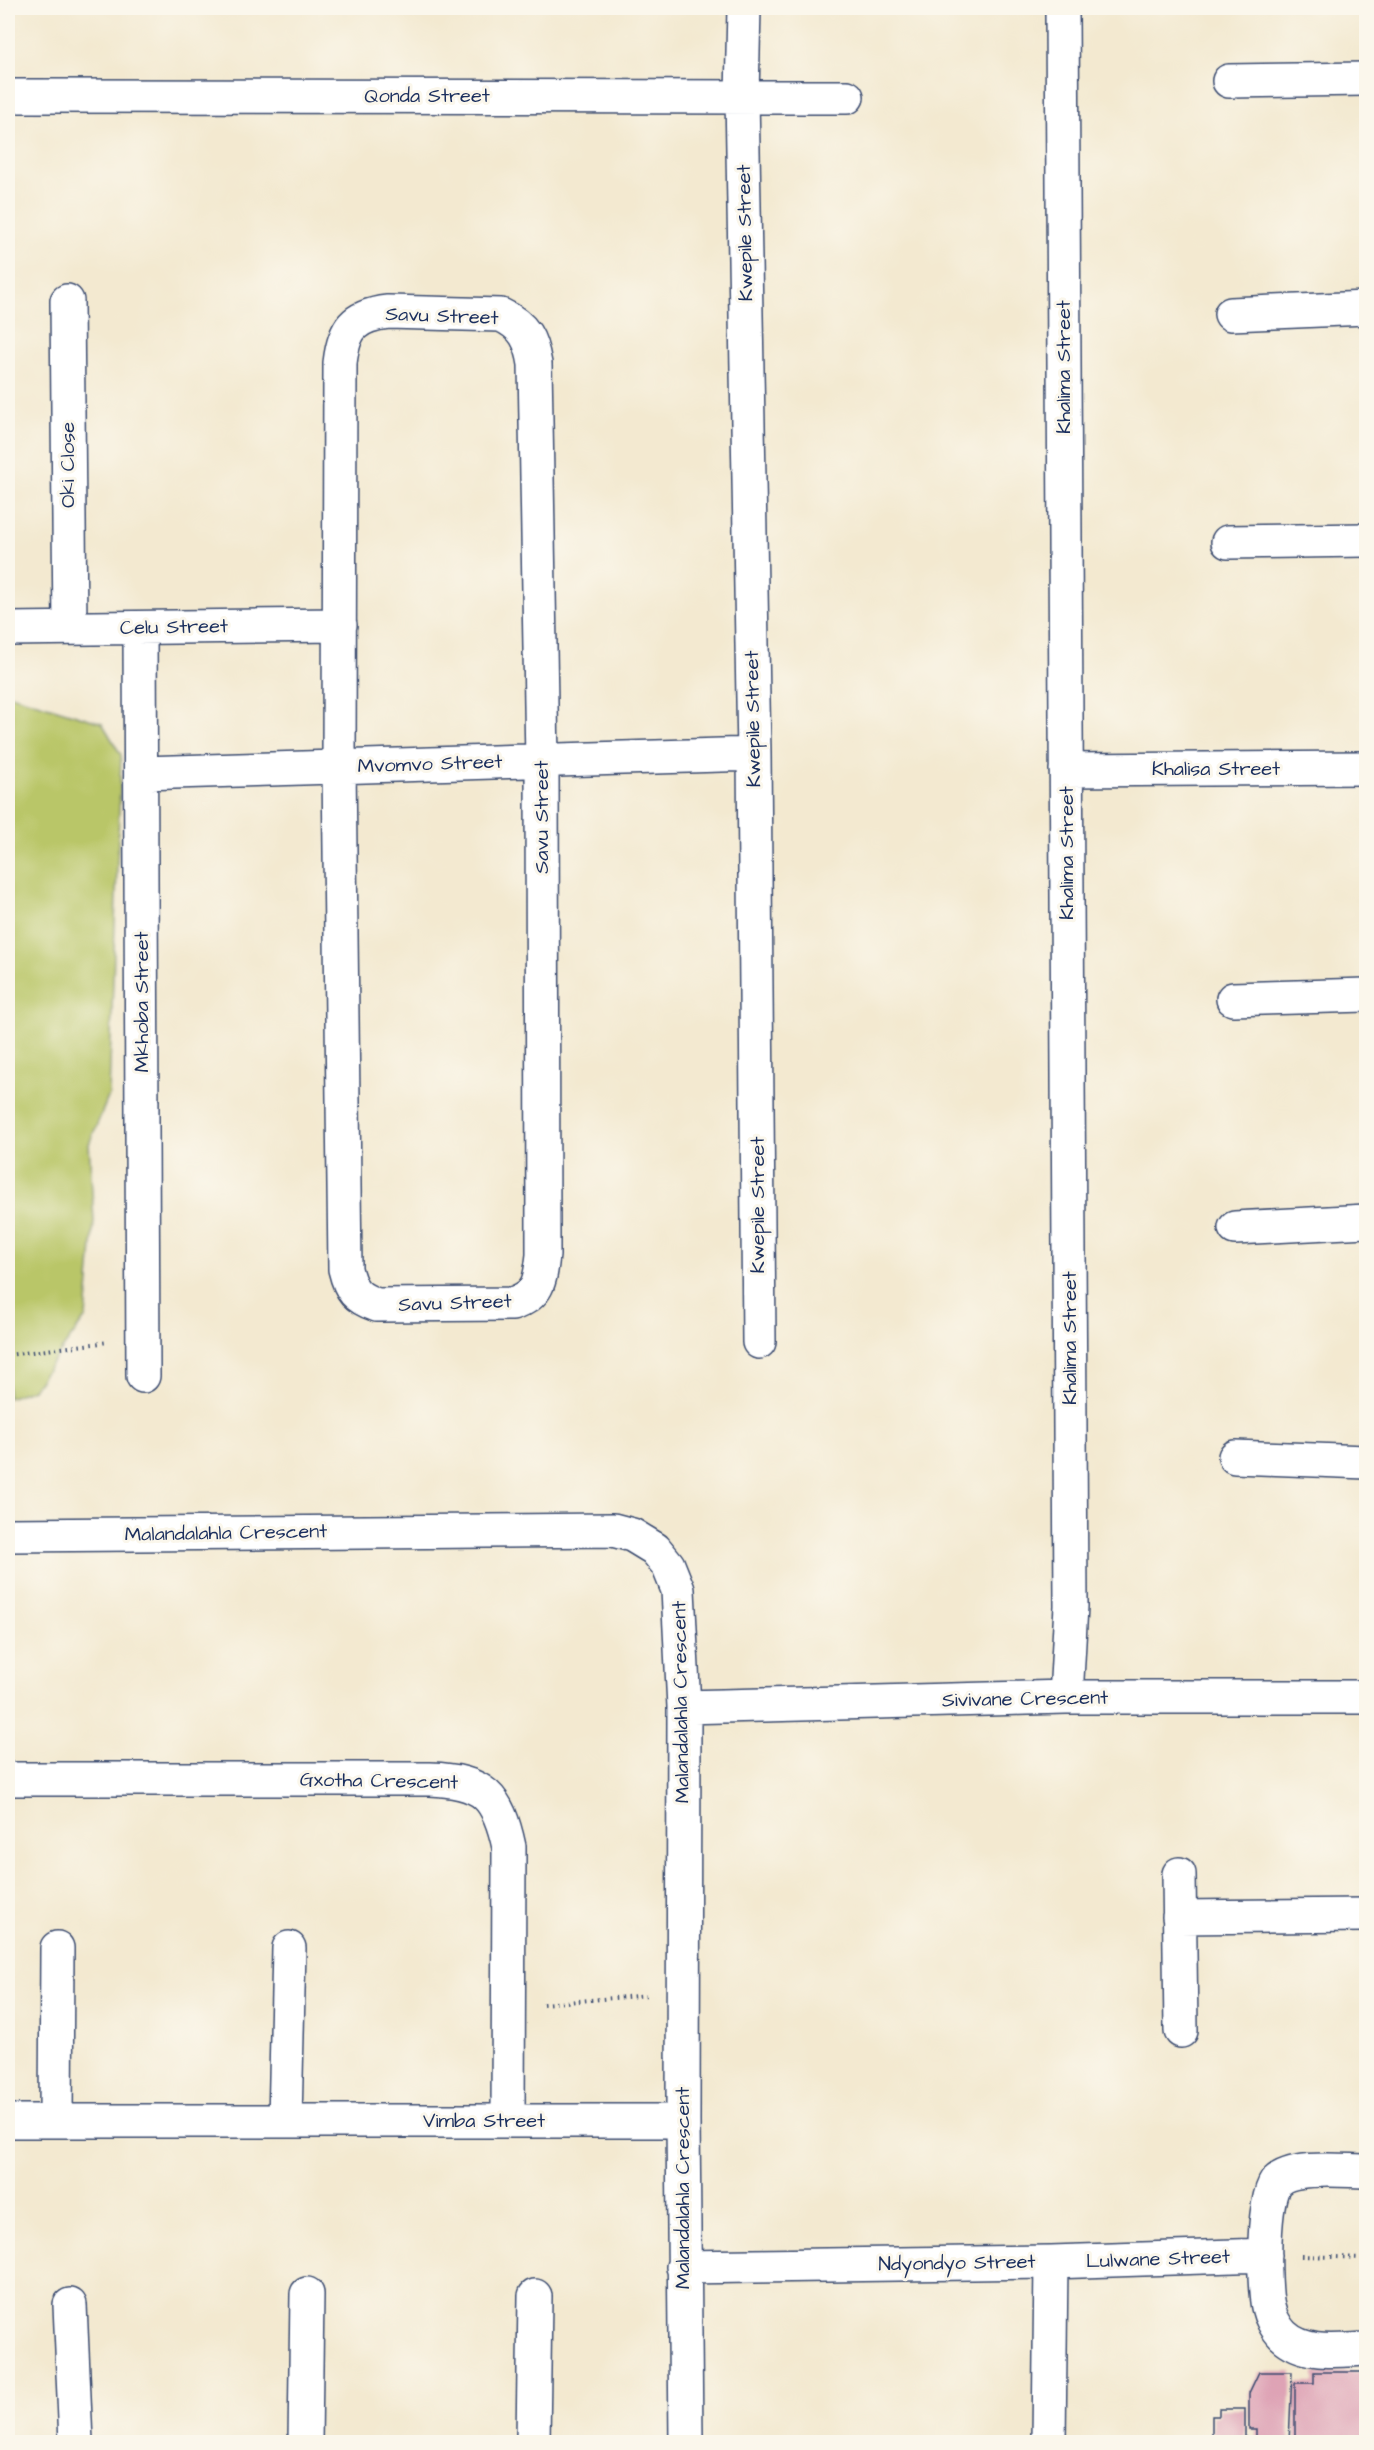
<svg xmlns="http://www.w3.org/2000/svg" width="1374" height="2450" font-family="'Architects Daughter',sans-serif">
  <rect width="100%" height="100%" fill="#fbf7ec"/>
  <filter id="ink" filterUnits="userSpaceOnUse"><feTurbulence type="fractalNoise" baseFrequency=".0167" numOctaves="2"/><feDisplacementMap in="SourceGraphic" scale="12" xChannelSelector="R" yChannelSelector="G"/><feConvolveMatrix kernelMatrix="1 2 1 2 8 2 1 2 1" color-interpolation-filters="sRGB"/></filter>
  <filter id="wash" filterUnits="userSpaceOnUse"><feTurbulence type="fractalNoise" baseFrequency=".008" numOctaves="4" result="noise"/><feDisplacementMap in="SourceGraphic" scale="24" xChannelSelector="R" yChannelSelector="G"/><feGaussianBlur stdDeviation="1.35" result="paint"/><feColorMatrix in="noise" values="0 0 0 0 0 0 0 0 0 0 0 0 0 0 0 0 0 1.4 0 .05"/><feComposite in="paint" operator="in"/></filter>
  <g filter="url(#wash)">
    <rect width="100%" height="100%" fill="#f3e9d0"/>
    <path fill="#b9c668" stroke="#6a7a63" stroke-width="1.5" d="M8 694 102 723 121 755 109 1095 89 1144 94 1221 86 1317 33 1389 8 1398Z"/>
    <g id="blocks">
      <path fill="#dea3b5" d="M1259 2372H1292L1289 2442H1256V2429H1249V2393Z
        M1314 2372H1366V2442H1295V2383H1314Z
        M1219 2409H1245V2442H1212V2416H1219Z"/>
    </g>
  </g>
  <g filter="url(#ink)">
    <use href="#blocks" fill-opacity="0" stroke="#3b4b6f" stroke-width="1.5"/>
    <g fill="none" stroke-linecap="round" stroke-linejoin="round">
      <g stroke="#3b4b6f" stroke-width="36">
        <path id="minor" d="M744 8 742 96 754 754 759 1342
          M1062 8 1071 1606 1066 1697
          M1229 81 1366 79
          M8 96 847 97
          M67 301 70 628
          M388 312 501 315C525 326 531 340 535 364L542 761 543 1255C540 1281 539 1295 512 1304L377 1305C356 1298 350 1290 345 1269L339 767 340 363C344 329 353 316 388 312Z
          M1231 314 1366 308
          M1228 542 1366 540
          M140 628 143 1376
          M8 629 340 625
          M1066 770 1366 768
          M142 773 754 754
          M1233 999 1366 995
          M1235 1228 1366 1221
          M1235 1457 1366 1462
          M8 1535 613 1530 632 1535 655 1549 668 1565 678 1590 684 1707 683 2121 686 2442
          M684 1707 1066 1697H1366
          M8 1779H430C484 1781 498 1796 509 1847L508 2121
          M1179 1874 1181 2031
          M1179 1917 1366 1915
          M8 2121H683
          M56 2121 57 1948
          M285 2121 289 1948
          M1366 2171C1345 2171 1293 2165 1277 2181 1262 2194 1263 2286 1268 2307 1270 2316 1276 2328 1283 2335 1305 2356 1339 2350 1366 2349
          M683 2267 1051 2262 1265 2255
          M70 2305 76 2442
          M305 2442 307 2294
          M533 2442 535 2296
          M1049 2442 1051 2262"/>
      </g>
      <path stroke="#3b4b6f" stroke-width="4" stroke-dasharray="1.5 4.5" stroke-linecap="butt" d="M8 1355 108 1342
        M543 2004 649 1995
        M1301 2256 1366 2258"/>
      <use href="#minor" stroke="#fff" stroke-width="33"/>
    </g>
  </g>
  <g text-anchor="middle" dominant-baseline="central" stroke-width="6" stroke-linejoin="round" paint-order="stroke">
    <g font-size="20" fill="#1b2f5e" stroke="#fbf7ec">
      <text x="427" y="96">Qonda Street</text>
      <text transform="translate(745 233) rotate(-91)">Kwepile Street</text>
      <text transform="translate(442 316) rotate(2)">Savu Street</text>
      <text transform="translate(1064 367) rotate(-90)">Khalima Street</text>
      <text transform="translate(68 465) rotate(-90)">Oki Close</text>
      <text transform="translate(174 627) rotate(-1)">Celu Street</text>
      <text transform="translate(753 719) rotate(-91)">Kwepile Street</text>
      <text transform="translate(430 764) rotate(-2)">Mvomvo Street</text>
      <text x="1216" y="769">Khalisa Street</text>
      <text transform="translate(542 817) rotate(-90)">Savu Street</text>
      <text transform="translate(1067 853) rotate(-90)">Khalima Street</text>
      <text transform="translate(142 1002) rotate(-90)">Mkhoba Street</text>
      <text transform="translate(758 1205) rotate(-90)">Kwepile Street</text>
      <text transform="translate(455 1303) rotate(-2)">Savu Street</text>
      <text transform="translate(1070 1338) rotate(-90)">Khalima Street</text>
      <text transform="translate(226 1533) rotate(-1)">Malandalahla Crescent</text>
      <text transform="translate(1025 1699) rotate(-1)">Sivivane Crescent</text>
      <text transform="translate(681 1702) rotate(-91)">Malandalahla Crescent</text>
      <text transform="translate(379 1781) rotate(1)">Gxotha Crescent</text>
      <text x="484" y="2121">Vimba Street</text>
      <text transform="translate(683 2188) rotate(-90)">Malandalahla Crescent</text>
      <text transform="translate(1158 2259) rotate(-2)">Lulwane Street</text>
      <text transform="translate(957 2263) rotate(-1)">Ndyondyo Street</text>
    </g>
  </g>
  <rect width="1374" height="2450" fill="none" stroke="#fbf7ec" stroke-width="30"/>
</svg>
